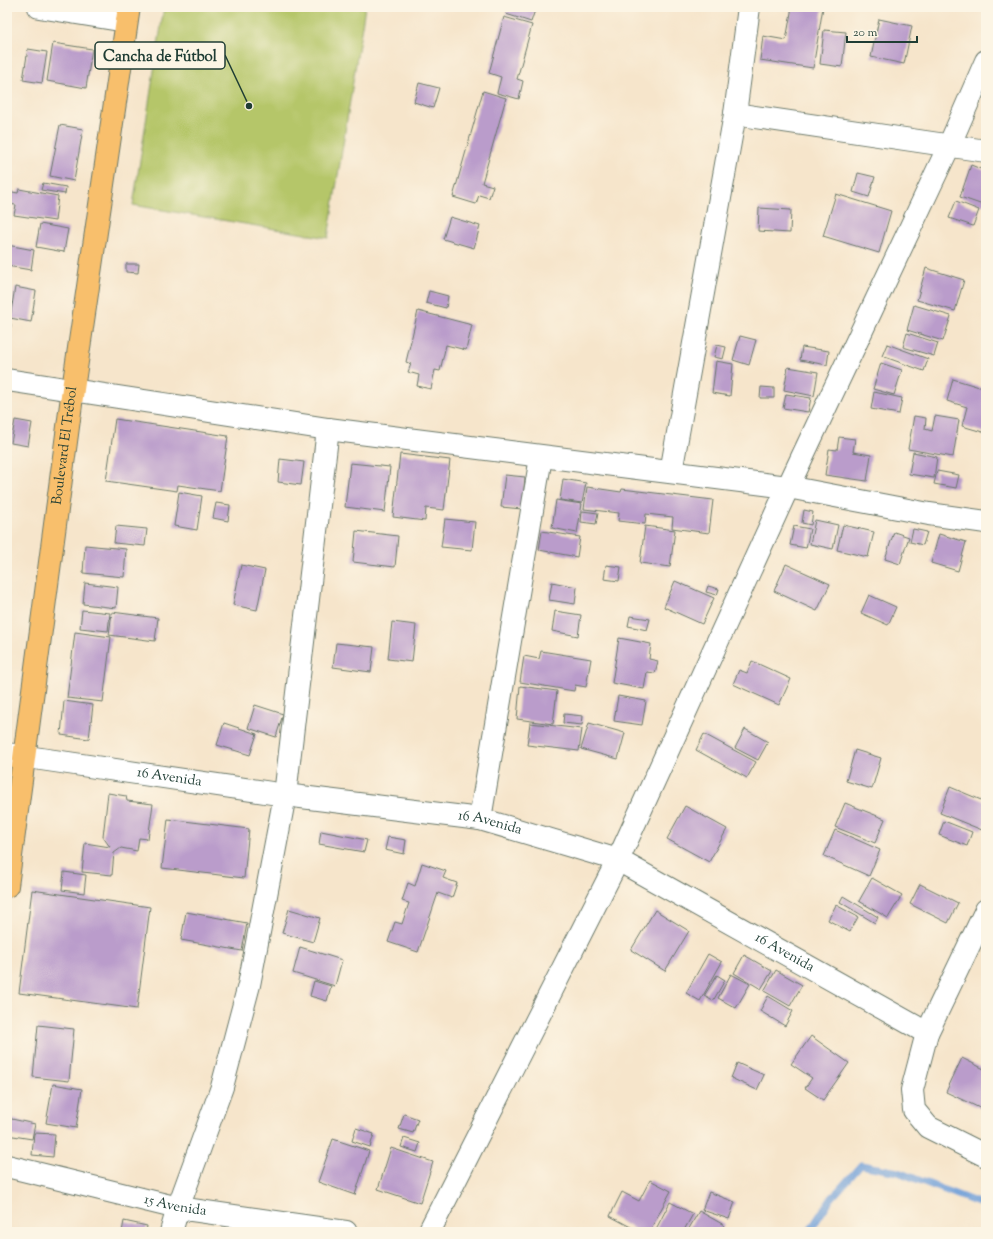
<svg xmlns="http://www.w3.org/2000/svg" width="993" height="1239" font-family="'Sorts Mill Goudy',serif">
  <rect width="100%" height="100%" fill="#fcf5e5"/>
  <filter id="ink" filterUnits="userSpaceOnUse"><feTurbulence type="fractalNoise" baseFrequency=".025" numOctaves="2"/><feDisplacementMap in="SourceGraphic" scale="8" xChannelSelector="R" yChannelSelector="G"/><feConvolveMatrix kernelMatrix="1 2 1 2 8 2 1 2 1" color-interpolation-filters="sRGB"/></filter>
  <filter id="wash" filterUnits="userSpaceOnUse"><feTurbulence type="fractalNoise" baseFrequency=".012" numOctaves="4" result="noise"/><feDisplacementMap in="SourceGraphic" scale="16" xChannelSelector="R" yChannelSelector="G"/><feGaussianBlur stdDeviation="0.9" result="paint"/><feColorMatrix in="noise" values="0 0 0 0 0 0 0 0 0 0 0 0 0 0 0 0 0 1.4 0 .05"/><feComposite in="paint" operator="in"/></filter>
  <g filter="url(#wash)">
    <rect width="100%" height="100%" fill="#f6e5cb"/>
    <path fill="#b5c669" stroke="#6a824e" d="M164 7H365L328 238 133 205Z"/>
    <g fill="none" stroke-linecap="round" stroke-linejoin="round">
      <path stroke="#6f9fd8" stroke-width="7" d="M809 1232 830 1200 861 1165 898 1172 986 1206"/>
    </g>
    <g id="blocks">
      <path fill="#ba9ccb" d="M508 7H536L531 22 506 14Z
        M792 7H823L813 68 760 60 763 36 786 40Z
        M504 17 532 25 517 79 523 81 519 99 497 93 501 77 489 73Z
        M879 19 912 26 904 64 871 57Z
        M824 30 846 32 842 67 820 64Z
        M53 43 92 49 86 88 47 81Z
        M28 49 47 52 42 83 23 80Z
        M419 83 439 88 433 108 414 102Z
        M483 91 506 98 482 183 493 186 489 198 479 195 476 204 453 197Z
        M60 125 83 129 74 181 50 176Z
        M971 165 986 171V206L960 197Z
        M858 173 875 177 869 197 853 192Z
        M43 183 66 187 65 194 41 190Z
        M19 189 58 196 55 221 14 215 16 205 7 204V191L18 193Z
        M836 194 891 211 879 253 823 236Z
        M956 201 979 210 973 226 949 218Z
        M759 208 791 210 790 233 758 231Z
        M450 217 480 226 474 248 443 239Z
        M40 224 68 229 64 252 36 247Z
        M7 245 34 250 31 270 7 266Z
        M126 264H139L138 273 126 272Z
        M926 268 964 280 955 311 917 300Z
        M15 287 36 291 31 322 10 318Z
        M429 291 448 296 446 308 426 303Z
        M914 305 951 316 943 341 907 330Z
        M418 311 472 325 466 350 446 345 440 371 435 370 431 389 417 386 419 375 408 372 411 364 406 362Z
        M7 324H11L9 342H7Z
        M907 333 938 343 934 356 903 347Z
        M740 336 756 340 749 365 733 360Z
        M887 344 928 359 924 371 882 356Z
        M717 345 726 347 723 359 714 357Z
        M802 347 829 351 827 365 800 360Z
        M716 361 733 364 730 396 712 393Z
        M881 363 902 370 894 395 873 389Z
        M788 367 818 372 814 396 784 390Z
        M953 379 986 389V433L962 426 967 407 947 401Z
        M761 387 774 388V398H760Z
        M874 392 902 398 899 414 871 409Z
        M786 394 811 398 808 412 783 408Z
        M914 416 926 418 925 429 932 431 935 416 959 420 953 457 908 449Z
        M115 419 228 436 220 491 178 485 177 491 106 481Z
        M15 420 32 423 28 446 11 443Z
        M839 437 855 439 853 452 871 455 867 481 825 475 829 449 837 450Z
        M913 452 937 457 934 478 909 474Z
        M400 454 450 460 444 510 426 508 425 521 393 517Z
        M280 459 304 462 301 485 278 482Z
        M350 463 390 467 385 512 345 507Z
        M937 471 959 475 956 488 934 484Z
        M505 475 525 477 522 509 501 507Z
        M563 479 586 483 582 503 560 500Z
        M587 487 621 492 622 489 713 500 709 533 672 528 673 517 646 514 645 524 618 521 619 513 584 509Z
        M179 492 202 496 197 530 174 526Z
        M556 500 582 504 577 533 552 528Z
        M216 503 230 505 228 521 213 518Z
        M804 510 813 512 811 525 802 523Z
        M582 511 598 513 596 524 581 522Z
        M445 519 475 522 472 550 441 547Z
        M815 520 838 525 833 549 810 544Z
        M843 525 874 532 868 557 837 550Z
        M116 526 147 529 145 546 114 543Z
        M645 526 675 530 670 567 640 563Z
        M794 526 810 529 806 548 790 545Z
        M913 529 927 532 923 545 910 542Z
        M356 531 398 536 395 567 353 562Z
        M542 531 580 537 577 557 539 550Z
        M894 532 909 537 900 564 885 559Z
        M939 534 966 542 958 571 931 563Z
        M85 545 126 549 124 577 83 573Z
        M786 564 830 584 817 611 774 591Z
        M241 565 265 570 257 610 233 605Z
        M606 565 621 567 619 581 604 579Z
        M675 581 714 598 702 624 664 607Z
        M552 582 577 587 575 604 549 600Z
        M85 583 118 587 116 608 83 604Z
        M708 586 719 589 717 595 706 592Z
        M869 595 896 607 888 625 861 613Z
        M82 610 110 613 108 631 80 628Z
        M555 611 581 615 578 636 552 631Z
        M112 612 158 618 155 641 109 635Z
        M630 616 650 619 647 630 628 626Z
        M392 622 416 625 412 662 388 659Z
        M75 632 111 637 103 702 67 698Z
        M619 638 651 644 649 659 658 661 655 673 647 672 644 689 612 683Z
        M336 643 374 647 371 672 333 667Z
        M541 651 591 659 586 687 575 685 574 691 520 682 524 656 539 659Z
        M752 661 791 679 779 705 733 684 739 670 747 673Z
        M520 686 557 691 553 724 517 719Z
        M618 696 646 701 642 725 614 721Z
        M64 701 93 705 89 739 61 735Z
        M255 705 283 714 276 737 248 728Z
        M564 714 583 716 582 725 563 723Z
        M224 723 257 734 250 755 217 745Z
        M530 723 582 729 579 751 527 745Z
        M589 723 625 733 618 759 581 749Z
        M745 729 768 742 758 760 735 748Z
        M704 734 756 762 747 778 696 750Z
        M855 750 881 758 872 789 846 781Z
        M950 787 986 802V820L982 830 940 813Z
        M108 793 126 796 127 801 153 804 148 839 139 838 137 851 121 848 114 853 112 875 82 872 85 843 110 847 103 837Z
        M845 803 885 819 875 843 835 827Z
        M685 806 727 829 709 862 667 839Z
        M168 819 249 829 244 878 162 868Z
        M944 821 972 832 967 846 939 835Z
        M835 830 880 850 869 876 824 856Z
        M321 831 367 840 364 852 319 844Z
        M388 837 406 840 404 854 385 850Z
        M422 863 446 871 443 878 457 883 452 898 438 893 418 952 388 942 395 922 402 924 409 903 402 901 408 883 415 886Z
        M64 872 86 875 84 893 62 890Z
        M872 878 902 895 888 918 859 901Z
        M920 884 958 903 948 923 910 904Z
        M32 890 150 907 137 1009 19 993Z
        M843 896 878 917 875 923 840 902Z
        M836 905 858 917 850 932 828 920Z
        M289 909 320 918 313 942 282 933Z
        M655 910 689 931 665 971 631 950Z
        M186 912 247 923 242 951 181 940Z
        M300 947 342 960 335 986 293 973Z
        M708 954 722 962 700 1001 686 993Z
        M744 955 772 971 761 989 734 973Z
        M776 970 802 985 790 1006 764 991Z
        M731 974 750 984 736 1008 718 998Z
        M717 975 725 980 713 1001 704 996Z
        M314 981 331 986 327 1001 310 996Z
        M768 996 793 1011 785 1026 760 1011Z
        M38 1025 74 1029 69 1081 33 1077Z
        M811 1036 849 1063 823 1100 805 1088 812 1078 791 1064Z
        M962 1058 986 1070V1111L946 1092Z
        M737 1063 764 1075 757 1090 731 1078Z
        M53 1084 82 1089 76 1128 46 1123Z
        M404 1114 418 1119 413 1133 399 1129Z
        M7 1118 35 1124 32 1139 7 1135Z
        M356 1128 374 1134 370 1147 352 1141Z
        M34 1133 55 1134 53 1157 32 1155Z
        M404 1138 420 1143 417 1152 401 1147Z
        M333 1139 369 1151 355 1195 318 1182Z
        M391 1148 433 1162 420 1203 378 1189Z
        M650 1180 671 1191 649 1232H640L610 1216 622 1192 639 1201Z
        M709 1192 735 1202 729 1219 702 1210Z
        M670 1202 693 1214 683 1232H661L656 1229Z
        M699 1211 724 1225 720 1232H687Z
        M124 1221 147 1226 146 1232H122Z"/>
    </g>
  </g>
  <g filter="url(#ink)">
    <use href="#blocks" fill-opacity="0" stroke="#6a7869" stroke-width="1"/>
    <g fill="none" stroke-linecap="round" stroke-linejoin="round">
      <g stroke="#6a7869" stroke-width="24">
        <g id="minor">
          <path d="M39 7 126 21"/>
          <path d="M735 114 986 151"/>
          <path d="M7 380 328 429 788 487 929 514 986 522"/>
          <path d="M671 472 735 114 749 7"/>
          <path id="s1" d="M7 754 285 795 480 819 618 860 927 1033"/>
          <path d="M480 819 541 457"/>
          <path d="M986 910 927 1033 912 1090 914 1110 928 1127 986 1156"/>
          <path id="s2" d="M7 1166 178 1208 346 1232"/>
          <path d="M171 1232 178 1208 222 1087 249 985 285 795 328 429"/>
          <path d="M429 1232 618 860 788 487 949 146 986 61"/>
        </g>
      </g>
      <g stroke="#6a7869" stroke-width="24">
        <g id="major">
          <path id="s3" d="M7 886 73 389 129 7"/>
        </g>
      </g>
      <use href="#minor" stroke="#fff" stroke-width="22"/>
      <use href="#major" stroke="#f8bf6c" stroke-width="22"/>
    </g>
  </g>
  <g text-anchor="middle" dominant-baseline="central" stroke-width="3.5" stroke-linejoin="round" paint-order="stroke">
    <g font-size="14" fill="#1f3d34" stroke="#fcf5e5">
      <text stroke="none"><textPath href="#s3" startOffset="444">Boulevard El Trébol</textPath></text>
      <text stroke="none"><textPath href="#s1" startOffset="164">16 Avenida</textPath></text>
      <text stroke="none"><textPath href="#s1" startOffset="488">16 Avenida</textPath></text>
      <text stroke="none"><textPath href="#s1" startOffset="812">16 Avenida</textPath></text>
      <text stroke="none"><textPath href="#s2" startOffset="173">15 Avenida</textPath></text>
    </g>
  </g>
  <path fill="none" stroke="#1f3d34" stroke-width="1.5" d="M249 106L225 55"/>
  <circle fill="#1f3d34" stroke="#fcf5e5" stroke-width="1.5" cx="249" cy="106" r="4"/>
  <rect fill="#fcf5e5" stroke="#1f3d34" stroke-width="1.5" x="95" y="42" width="130" height="27" rx="4"/>
  <g font-size="15" text-anchor="middle" font-weight="bold" fill="#1f3d34">
    <text x="160" y="61">Cancha de Fútbol</text>
  </g>
  <rect width="993" height="1239" fill="none" stroke="#fcf5e5" stroke-width="24"/>
  <path d="M847 36v6h70v-6" fill="none" stroke="#1f3d34" stroke-width="2"/>
  <text x="853" y="36" font-size="12" fill="#1f3d34" stroke="#fcf5e5" stroke-width="3" paint-order="stroke">20 m</text>
</svg>
